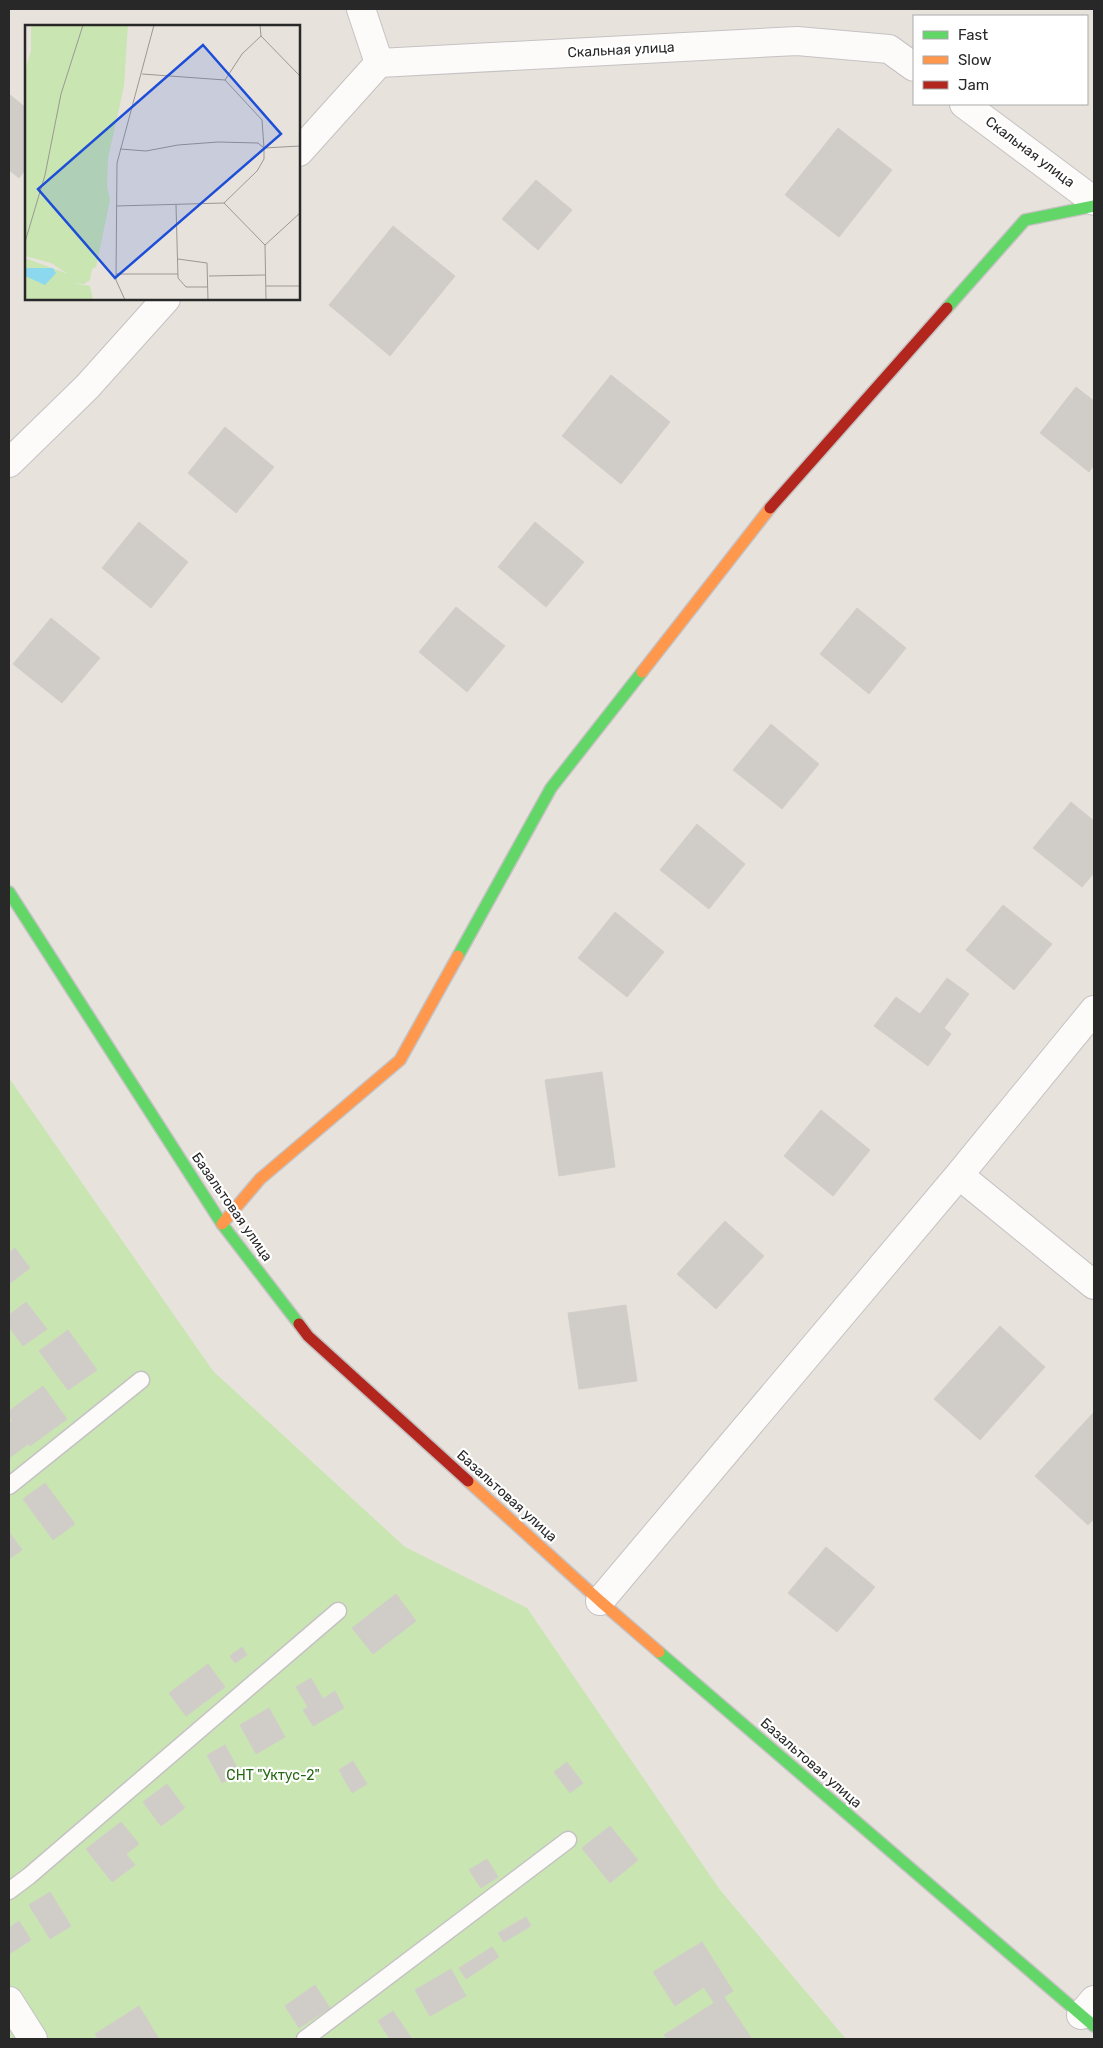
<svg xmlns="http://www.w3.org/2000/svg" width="1103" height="2048" font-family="Rubik,sans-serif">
  <rect width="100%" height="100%" fill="#e8e2dc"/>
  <path fill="#c9e5b2" d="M9 1078 213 1371 405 1547 527 1608 720 1890 846 2039H9Z"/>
  <path fill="#d0ccc8" stroke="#d2cec9" d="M9 94 26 108V169L19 178 9 170Z
    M838 128 892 170 839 237 785 195Z
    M536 180 572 210 538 250 502 219Z
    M393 226 455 276 390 356 329 305Z
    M611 375 670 422 621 484 562 436Z
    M1076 387 1094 401V465L1089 472 1040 433Z
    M225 427 274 467 236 513 188 473Z
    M139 522 188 562 151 608 102 568Z
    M535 522 584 562 546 607 498 567Z
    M456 607 505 646 467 692 419 652Z
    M857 608 906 648 869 694 820 654Z
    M51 618 100 658 62 703 13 664Z
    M771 724 819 764 782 809 733 770Z
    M1071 802 1094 821V873L1082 887 1033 848Z
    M697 824 745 864 709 909 660 870Z
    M1003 905 1052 944 1014 990 966 950Z
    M615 912 664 952 627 997 578 958Z
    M947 978 969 994 944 1028 951 1034 928 1066 874 1026 896 997 920 1014Z
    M602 1072 615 1167 559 1176 545 1080Z
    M821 1110 870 1150 833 1196 784 1156Z
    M725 1221 764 1256 716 1309 677 1274Z
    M15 1248 30 1268 9 1284V1253Z
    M26 1302 47 1329 23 1346 9 1327V1315Z
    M626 1305 637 1381 579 1389 568 1313Z
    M1000 1326 1045 1367 980 1440 934 1399Z
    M68 1330 97 1370 68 1390 39 1351Z
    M43 1386 67 1419 30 1446 9 1416V1411Z
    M1094 1412V1519L1088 1525 1035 1476Z
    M12 1421 28 1444 9 1458V1424Z
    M45 1483 75 1524 53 1540 23 1499Z
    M9 1532 22 1550 9 1559Z
    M826 1547 875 1587 837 1632 788 1593Z
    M396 1594 416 1621 373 1654 352 1628Z
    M242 1647 247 1655 235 1663 230 1656Z
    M208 1664 225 1687 186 1716 169 1693Z
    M311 1678 323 1699 335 1691 344 1708 313 1726 303 1710 308 1707 296 1687Z
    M269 1708 285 1737 256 1754 240 1725Z
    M225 1745 240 1773 222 1783 207 1755Z
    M353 1761 367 1784 352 1793 339 1770Z
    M567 1762 583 1783 570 1793 554 1772Z
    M167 1784 185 1808 161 1826 143 1802Z
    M121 1822 139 1844 126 1854 135 1865 112 1882 86 1849Z
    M610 1826 638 1860 610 1883 582 1848Z
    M487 1859 498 1877 481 1888 469 1870Z
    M50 1892 71 1926 50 1939 29 1905Z
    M526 1917 531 1926 504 1942 498 1933Z
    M19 1921 31 1940 9 1954V1928Z
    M702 1942 733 1991 724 1997 752 2039H667L664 2035 714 2003 704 1987 675 2006 653 1972Z
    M492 1947 499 1957 466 1979 459 1968Z
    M451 1969 466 1996 430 2016 415 1990Z
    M315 1985 330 2008 299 2028 285 2006Z
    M139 2006 159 2039H98L95 2034Z
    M393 2011 412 2039H390L378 2021Z"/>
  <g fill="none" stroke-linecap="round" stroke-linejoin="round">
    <g stroke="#c5c2c3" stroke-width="19">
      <path id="lane" d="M9 1486 141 1380
        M9 1891 29 1876 338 1611
        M305 2039 568 1840"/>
    </g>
    <g stroke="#c5c2c3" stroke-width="30">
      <path id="street" d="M361 9 379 63
        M379 63 797 41 889 49 914 67
        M964 104 1094 201
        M299 152 379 63
        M9 463 87 387 166 299
        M959 1175 1094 1285
        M600 1601 959 1175 1094 1010
        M9 2001 33 2039
        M1081 2015 1094 2000"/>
    </g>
    <g stroke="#c5c2c3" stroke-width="14">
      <path id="fast" d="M947 308 1025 220 1094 206
        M9 892 222 1224 299 1324
        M458 956 551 788 642 672
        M659 1652 1094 2026"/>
    </g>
    <g stroke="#c5c2c3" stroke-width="14">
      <path id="slow" d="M642 672 770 508
        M222 1224 260 1179 400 1060 458 956
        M468 1481 600 1601 659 1652"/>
    </g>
    <g stroke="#c5c2c3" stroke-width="14">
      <path id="jam" d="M770 508 947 308
        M299 1324 308 1336 468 1481"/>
    </g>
    <use href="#lane" stroke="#fcfbfa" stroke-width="16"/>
    <use href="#street" stroke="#fcfbfa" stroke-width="28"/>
    <use href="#fast" stroke="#63d668" stroke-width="11"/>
    <use href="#slow" stroke="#ff974d" stroke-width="11"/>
    <use href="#jam" stroke="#b3261e" stroke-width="11"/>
  </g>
  <g text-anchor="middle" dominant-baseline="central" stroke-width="4.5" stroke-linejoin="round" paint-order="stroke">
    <g font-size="14" fill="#282828" stroke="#fff">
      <text transform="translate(621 50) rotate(-3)">Скальная улица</text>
      <text transform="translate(1030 152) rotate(37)">Скальная улица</text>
      <text transform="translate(232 1207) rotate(55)">Базальтовая улица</text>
      <text transform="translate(507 1496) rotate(42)">Базальтовая улица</text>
      <text transform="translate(811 1763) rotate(41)">Базальтовая улица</text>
    </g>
    <g font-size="14" fill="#286914" stroke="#fff">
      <text x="273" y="1775">СНТ "Уктус-2"</text>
    </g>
  </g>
  <g transform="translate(25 25)">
    <rect width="275" height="275" fill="#e8e2dc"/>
    <path d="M6 0H103L99 61 83 133 82 161 85 175 71 242 67 244 65 255 59 259 47 258 65 261 68 275H0V233L43 249 26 238 0 231V45L6 26Z" fill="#c9e5b2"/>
    <path d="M0 243H28L31 248 20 260 0 251Z" fill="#8bd8ef"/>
    <path fill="none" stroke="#9b9894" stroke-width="1" d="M236 11 275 51M117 49 200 55M200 55 217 29 236 11 235 0M95 124 121 126 153 120 193 117 233 118 239 123 275 121M199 178 232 146 239 134V123L237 95 200 55M199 178 240 220 241 275M151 180 153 253 161 262H183M91 181 199 178M0 217 20 150 36 69 58 0M240 220 275 188M153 234 182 238 183 275M91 249H153M184 251 240 250M241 261H275M100 275 91 255 92 138 129 0"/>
    <path fill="#1d4ed8" fill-opacity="0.15" stroke="#1d4ed8" stroke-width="2.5" d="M178 20 256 109 90 253 13 164Z"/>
    <rect width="275" height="275" fill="none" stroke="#282828" stroke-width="2.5"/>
  </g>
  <rect width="1103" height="2048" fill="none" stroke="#282828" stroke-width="20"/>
  <rect x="913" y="15" width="175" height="90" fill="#ffffff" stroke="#a9a9a9"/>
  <rect x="923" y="31" width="25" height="8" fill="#63d668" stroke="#a9a9a9"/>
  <text x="958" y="40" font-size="15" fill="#282828">Fast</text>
  <rect x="923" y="56" width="25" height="8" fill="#ff974d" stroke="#a9a9a9"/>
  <text x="958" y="65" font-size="15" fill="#282828">Slow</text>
  <rect x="923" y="81" width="25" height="8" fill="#b3261e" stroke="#a9a9a9"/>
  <text x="958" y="90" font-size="15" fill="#282828">Jam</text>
</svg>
